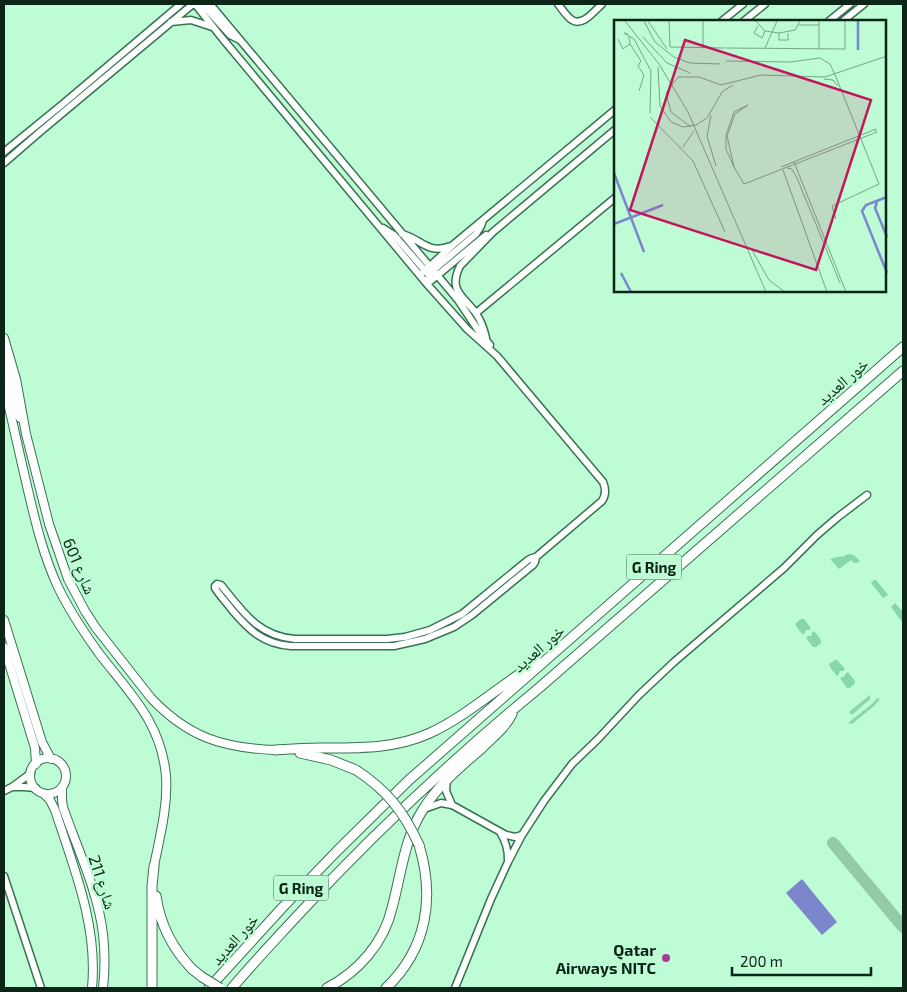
<svg xmlns="http://www.w3.org/2000/svg" width="907" height="992" font-family="'Exo 2','Noto Naskh Arabic',sans-serif">
  <rect width="100%" height="100%" fill="#bdfcd4"/>
  <path fill="#88d7a8" d="M851 554 855 556 860 561 857 563H854L851 560 839 569 830 559 842 556 844 557 845 555Z
    M874 580H876L888 595 883 598 871 583Z
    M895 603 903 612V623L891 607Z
    M801 619H804L811 628 809 630H806L805 633 803 635 796 626V623Z
    M814 631 821 640V643L816 647H813L806 638 808 636H811L812 633Z
    M835 660H837L845 669 843 671H840L839 674 837 676 830 667 829 664Z
    M848 672 855 681V683L850 688H847L840 678 842 677 845 676V674Z
    M870 695V699L852 715 849 712Z
    M877 698 880 699 874 706 852 724 848 723 872 704Z"/>
  <path fill="#7c86cd" d="M802 879 837 922 822 935 786 893Z"/>
  <g fill="none" stroke-linecap="round" stroke-linejoin="round">
    <path stroke="#94caa8" stroke-width="12" d="M833 843 903 927"/>
    <g stroke="#387352" stroke-width="9">
      <path id="minor" d="M195 4 222 38 427 284 467 329 497 356 603 482C606 489 606 495 602 501L536 557
        M202 4 230 35 240 40
        M210 4 458 300 480 333 490 345
        M558 4C562 9 566 16 572 20 583 27 595 10 602 4
        M722 21 743 4
        M744 21 765 4
        M829 21 850 4
        M843 21 864 4
        M171 22 191 20 212 27
        M4 152 64 103 181 4
        M4 163 41 131 193 4
        M383 228 394 235 427 273
        M402 234C422 239 427 255 451 246
        M420 275 454 244 616 109
        M427 284 428 279 430 273 476 234 481 226 483 220
        M427 284 486 235
        M476 313 616 197
        M486 338C484 329 481 320 475 312 463 296 448 290 460 266L493 232 616 129
        M536 557 535 562 533 565 472 615 454 627 425 639 394 646H291C263 644 249 630 232 610 226 602 220 596 215 588V586L217 584 221 585C243 612 258 636 295 639H387L405 637 430 630 462 614 528 560 532 558Z
        M447 780 446 791 452 805
        M14 787H24L36 788
        M4 791 12 787 31 773
        M424 809 441 803 452 805 506 835 515 837 522 835
        M500 832C506 842 508 849 508 860
        M4 876 41 988
        M455 988 491 899 508 862 522 835 544 801 572 764 598 739 639 695 674 662 784 568 817 535 838 517 867 495"/>
    </g>
    <g stroke="#387352" stroke-width="10">
      <path id="major" d="M4 338 16 379 26 434 49 524 68 579 85 611 96 628 151 698C188 737 222 748 275 750
        M4 360 14 401 20 418
        M4 386C12 419 19 452 27 486 35 520 43 555 58 587 69 610 83 631 98 652 129 693 161 721 166 776 168 806 160 836 154 866
        M4 620 42 742 51 759
        M4 647 35 748 36 764
        M30 776a18 18 0 1 1 36 0a18 18 0 1 1-36 0Z
        M62 787V800L63 807C77 848 98 891 103 934 105 952 105 970 103 988
        M44 794 50 800 55 810C74 868 98 926 92 988"/>
    </g>
    <g stroke="#387352" stroke-width="11">
      <path id="highway" d="M275 750C290 749 305 748 321 748 358 748 395 749 430 733 469 715 501 684 538 662
        M300 753 331 760 356 770
        M156 896C160 924 172 948 192 969
        M152 988V886L154 866
        M209 988 282 908 337 851 409 780 903 347
        M232 988C253 963 276 939 298 915 373 834 454 758 539 688L903 371
        M327 988C358 972 384 943 392 908 401 875 404 840 422 811 438 785 460 767 482 748 493 737 505 728 512 714
        M386 988C427 949 435 898 419 845"/>
    </g>
    <use href="#minor" stroke="#fff" stroke-width="6"/>
    <use href="#major" stroke="#fff" stroke-width="8"/>
    <use href="#highway" stroke="#fff" stroke-width="9"/>
    <g stroke="#387352" stroke-width="11" stroke-linecap="butt">
      <path id="highway-bridge" d="M356 770C387 790 404 812 419 845
        M192 969 202 977 220 988"/>
    </g>
    <use href="#highway-bridge" stroke="#fff" stroke-width="9"/>
  </g>
  <circle fill="#ac3a95" stroke="#bdfcd4" stroke-width="2" cx="666" cy="958" r="5"/>
  <g text-anchor="middle" dominant-baseline="central" stroke-width="5" stroke-linejoin="round" paint-order="stroke">
    <g fill="#bdfcd4" stroke="#416650" stroke-width="1">
      <rect x="626.5" y="554.5" width="55" height="25" rx="4"/>
      <rect x="273.5" y="875.5" width="55" height="25" rx="4"/>
    </g>
    <g font-size="15" font-weight="bold" fill="#0c2517">
      <text x="654" y="567">G Ring</text>
      <text x="301" y="888">G Ring</text>
    </g>
    <g font-size="16" fill="#0c2517" stroke="#bdfcd4">
      <text transform="translate(842 381) rotate(-41)">خور العديد</text>
      <text transform="translate(80 566) rotate(67)">شارع 601</text>
      <text transform="translate(538 648) rotate(-41)">خور العديد</text>
      <text transform="translate(103 882) rotate(72)">شارع 211</text>
      <text transform="translate(234 939) rotate(-48)">خور العديد</text>
    </g>
    <g font-size="16" font-weight="bold" fill="#0c2517" stroke="#bdfcd4" text-anchor="end">
      <text x="656" y="949">Qatar<tspan x="656" dy="18">Airways NITC</tspan></text>
    </g>
  </g>
  <g transform="translate(614 20)">
    <rect width="272" height="272" fill="#bdfcd4"/>
    <path fill="none" stroke="#7c86cd" stroke-width="2.5" d="M244 1V30M0 153 30 232M273 177 252 185 248 191 273 253M263 182 261 188 273 217M0 204 49 185M7 253 17 272"/>
    <path fill="none" stroke="#76a688" stroke-width="1" d="M11 1 45 44 74 92 152 272M30 1 41 22 60 37 76 43 106 44M34 1 53 29M55 1 56 27 111 28M142 1 151 11 165 13 181 10 186 1M185 5H205M144 6 140 13 148 18 151 11M165 13V20H174V13M14 14 10 13 20 19 37 51 36 93M29 17 53 43 76 53M4 19 9 29 16 24 15 17M16 24 27 41 24 46 30 55 25 71M89 28V1M112 28 231 29V1M151 28 163 1M205 29V1M112 41 176 42 206 38 216 44 222 57M44 47 46 86 57 102 69 107 82 105 93 98 100 86M85 57 107 65 147 55 211 57 273 36M210 59 219 60 224 66M134 85 121 94 113 116 120 147 112 129V115L120 92ZM100 86 108 72 119 65M97 95 93 116 102 146M36 97 79 141 111 212M77 107 57 92 52 73 64 57H85M69 127 80 111M180 142 232 272M120 147 130 164 263 112M167 147 262 109V112M173 148 178 149 183 158 226 263M169 150 213 272M222 199 218 186 265 164 222 57M138 230 155 260 171 272"/>
    <path fill="#c2185b" fill-opacity="0.15" stroke="#c2185b" stroke-width="2.5" d="M71 20 257 80 202 250 16 190Z"/>
    <rect width="272" height="272" fill="none" stroke="#0c2517" stroke-width="2.5"/>
  </g>
  <rect width="907" height="992" fill="none" stroke="#0c2517" stroke-width="10"/>
  <path d="M732 967v8h139v-8" fill="none" stroke="#0c2517" stroke-width="2.5"/>
  <text x="740" y="967" font-size="15" fill="#0c2517" stroke="#bdfcd4" stroke-width="4" paint-order="stroke">200 m</text>
</svg>
